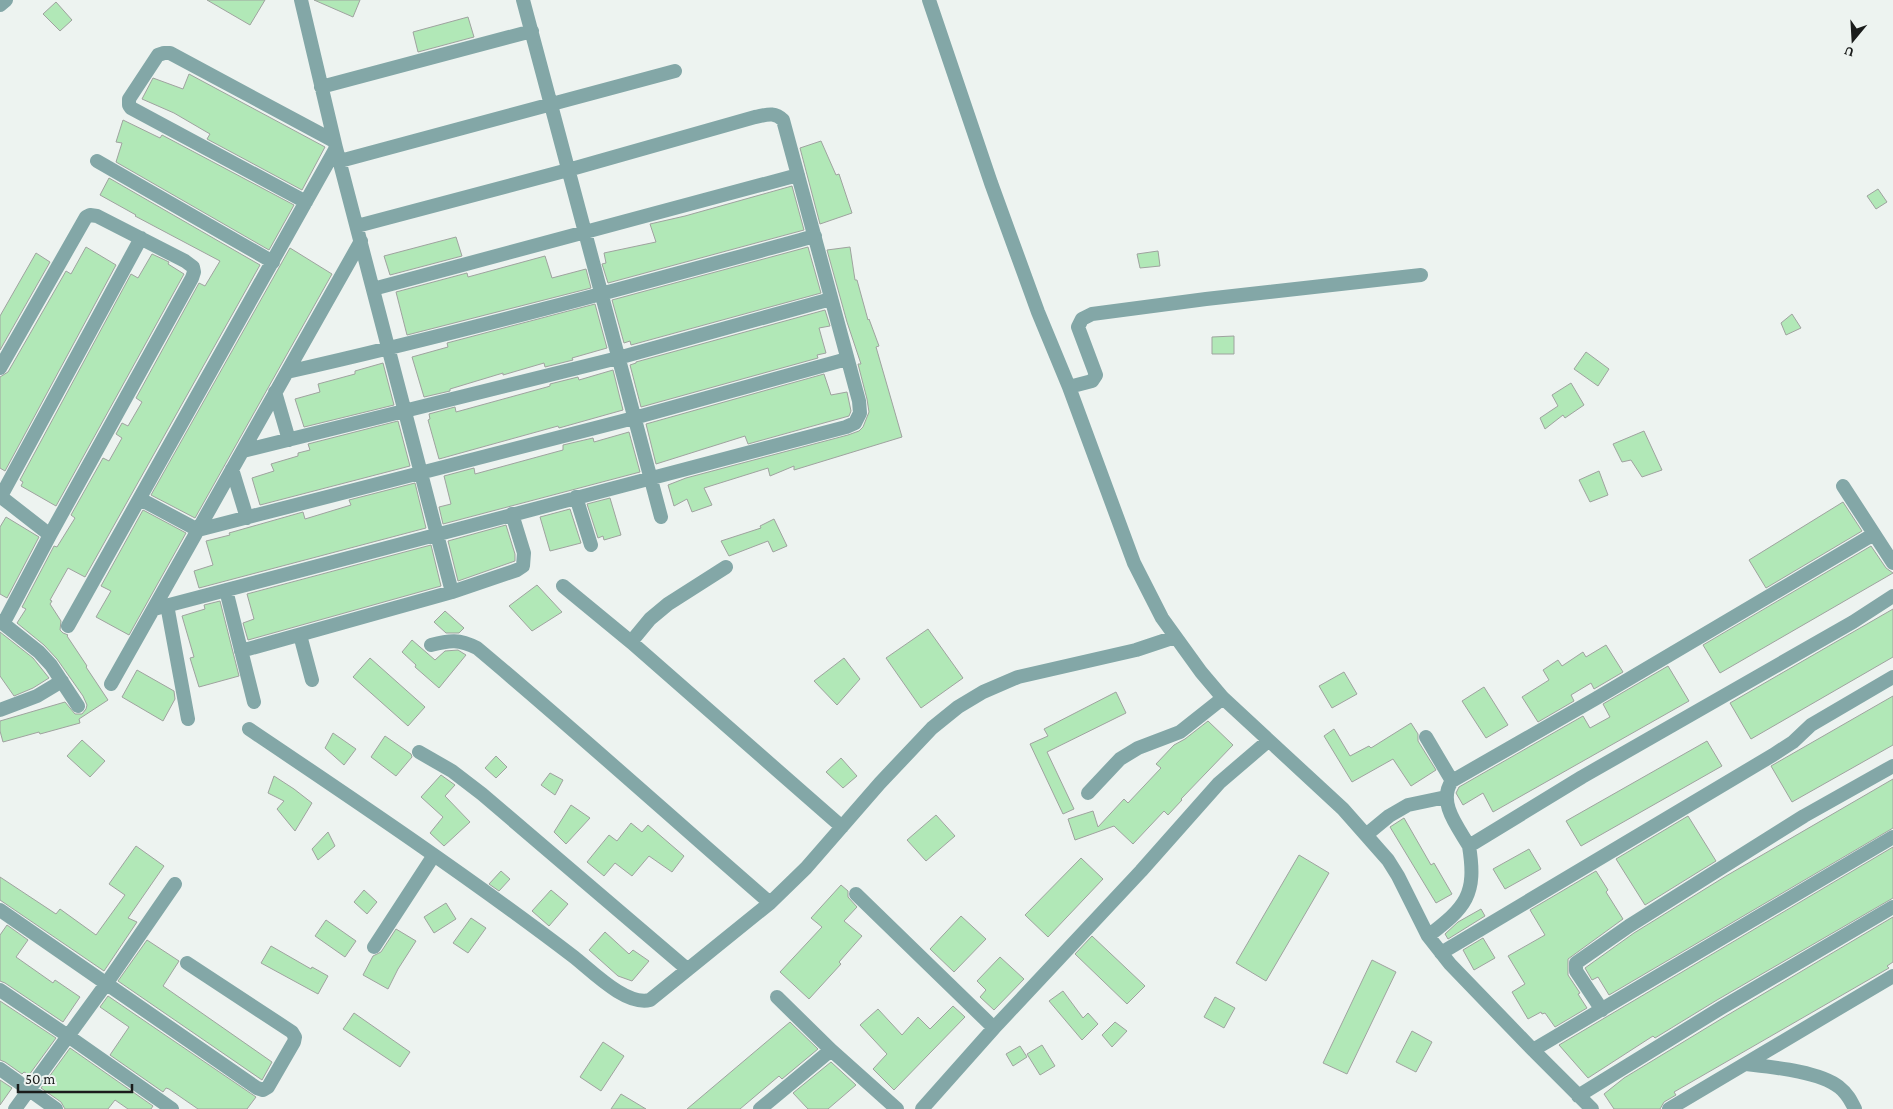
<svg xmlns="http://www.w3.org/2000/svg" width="1893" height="1109" font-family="'Crimson Pro',serif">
  <rect width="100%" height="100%" fill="#edf3f0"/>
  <path fill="#b1e8b7" stroke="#9fa39f" d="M207 0H265L250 25Z
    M314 0H360L353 17Z
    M56 2 72 20 60 31 43 14Z
    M468 17 474 37 418 52 413 32Z
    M189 74 325 147 302 190 207 139 210 134 174 113 142 99 153 78 183 89Z
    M123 120 160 138 162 135 294 205 269 250 116 162 122 143 116 142Z
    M821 141 836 175 839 174 852 213 820 224 800 148Z
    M109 178 260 265 85 577 68 568 50 600 52 601 50 604 61 621 60 630 63 633 68 635 67 636 87 666 86 667 108 700 79 719 80 723 40 734 39 732 3 742 0 731V721L65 702 75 714H82L86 709 87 705 83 696 57 659 44 645 17 623 26 609 22 607 54 546 57 547 75 518 71 515 103 458 109 461 122 438 116 434 122 423 128 426 142 402 136 398 199 283 205 286 220 261 135 216 136 215 100 195Z
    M792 186 804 230 608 283 602 264 606 263 604 253 656 242 650 224 685 216Z
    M1878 189 1887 202 1876 209 1867 196Z
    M456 237 462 256 390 275 384 256Z
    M86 247 116 265 5 471 0 468V377L8 372 66 271 71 274Z
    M808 247 821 293 631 345 630 341 624 343 612 300Z
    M850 247 855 280H857L868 320 869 319 879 346 876 347 902 437 794 470V466L770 476 768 468 704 488 712 505 692 512 687 499 674 506 668 485 686 478 848 435 859 431 863 427 869 412 867 399 858 364H861L847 322 827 250Z
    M290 248 332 274 195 518 151 495Z
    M1158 251 1160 266 1140 268 1137 254Z
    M36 253 50 262 0 350V316Z
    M152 254 169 262 168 264 184 274 56 506 21 486 23 482 20 480 131 274 138 278Z
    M545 256 552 278 586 269 591 288 407 335 396 292 467 273 468 277Z
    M595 304 607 348 572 358 573 360 545 367 544 363 503 375V373L450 389V391L424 397 412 357 448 347 447 343Z
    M825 310 830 326 819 328 826 353 817 355 818 358 641 407 630 365 636 363V362Z
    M1792 314 1801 328 1786 335 1781 323Z
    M1234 336V354H1212V337Z
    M1586 352 1609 369 1598 386 1574 369Z
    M383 363 394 405 304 427 295 399 320 392 318 384 355 374V371Z
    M613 370 623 410 559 428 558 426 439 459 428 420 430 419 429 414 455 407 456 412 547 387 550 386V384L578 377 579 380Z
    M824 374 831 395 847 392 851 411 849 416 748 444 745 436 656 464 646 424Z
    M1571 383 1584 405 1565 418 1563 415 1545 429 1540 418 1558 406 1552 395Z
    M398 421 410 466 260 505 252 478 274 471 271 464 298 456V453L310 450 308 444Z
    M1644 431 1662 470 1642 477 1631 460 1622 462 1613 444Z
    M629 432 640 472 443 524 439 507 451 504 444 476 474 468 475 474 563 450V445L593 438 594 442Z
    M1599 471 1608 495 1590 502 1579 480Z
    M415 483 426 528 199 588 194 571 213 565 206 541 230 535 229 533 303 512 305 519 351 505 349 500Z
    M610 498 621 535 604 540 603 536 598 538 587 504Z
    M1843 502 1862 531 1766 588 1749 560Z
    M570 509 581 543 550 551 540 517Z
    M143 510 186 533 129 635 96 617 111 591 101 586Z
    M6 517 39 537 7 598 0 594V527Z
    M774 519 787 546 773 552 768 541 729 556 721 541 761 528 760 526Z
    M506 525 515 554V561L458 581 448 541Z
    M431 545 441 586 248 640 243 623 254 619 247 594Z
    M1871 546 1886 568 1893 573 1720 673 1703 645Z
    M537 585 562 612 532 631 509 606Z
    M220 601 239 676 199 687 190 658 194 657 182 616 205 609 204 605Z
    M1893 609V657L1751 739 1730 703Z
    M445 611 464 628 459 633H446L434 622Z
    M928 629 963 678 921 708 886 658Z
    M0 632 33 658 49 678 33 688 14 696 0 676Z
    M412 640 435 660 445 651 458 650 466 655 439 688 415 667 416 665 402 652Z
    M1606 645 1623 672 1594 689 1591 683 1571 695 1574 701 1538 722 1522 697 1549 680 1543 670 1558 660 1562 666 1583 652 1586 657Z
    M370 658 425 707 408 726 353 677Z
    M844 658 860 679 837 705 814 681Z
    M1668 666 1689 701 1493 812 1483 793 1463 805 1456 793 1459 787 1583 716 1590 728 1610 717 1603 704Z
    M137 670 174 691 175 699 163 721 122 697Z
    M1344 672 1357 694 1332 708 1319 686Z
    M1484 687 1508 725 1486 738 1462 701Z
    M1116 692 1126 713 1047 752 1074 809 1063 814 1030 744 1048 736 1044 729Z
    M1893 696V745L1792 802 1771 766Z
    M1208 721 1233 745 1181 799 1182 800 1168 815 1164 811 1133 844 1114 826 1075 840 1068 819 1093 811 1098 827 1124 799 1128 803 1161 768 1156 764 1174 745 1185 739Z
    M1411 723 1418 734V741L1436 770 1411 786 1393 759 1352 782 1324 736 1334 729 1350 756 1369 746 1371 748Z
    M333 733 356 749 344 765 325 748Z
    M385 736 411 754 412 757 396 776 371 757Z
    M82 740 105 761 90 777 67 756Z
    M1707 741 1722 766 1581 846 1566 821Z
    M496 756 507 767 496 778 485 768Z
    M841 758 857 776 843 788 826 772Z
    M550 773 563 780 555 795 541 785Z
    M441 775 455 785 445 796 470 822 444 846 430 833 443 817 421 797Z
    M274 776 294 789 312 803 295 831 277 809 284 801 268 793Z
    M1893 779V828L1609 995 1598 977 1592 980 1585 968 1634 933 1726 876Z
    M571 805 590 818 566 844 554 832Z
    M936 815 955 836 926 861 907 840Z
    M1688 816 1716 861 1645 905 1616 859Z
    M1404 818 1431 865 1434 863 1452 894 1436 903 1390 827Z
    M631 823 642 832 648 825 684 856 672 872 649 856 632 876 615 863 604 876 587 862 609 835 617 841Z
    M328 832 335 846 318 860 312 849Z
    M136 846 164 866 128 918 137 922 104 971 0 900V877L56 914 60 909 96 935 125 895 109 884Z
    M1893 847V898L1717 1000 1655 1038 1653 1036 1588 1078 1559 1045Z
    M1529 849 1541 869 1505 889 1493 869Z
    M1299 855 1329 873 1266 981 1236 963Z
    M1081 858 1103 879 1048 937 1025 915Z
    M501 871 510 879 499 891 489 884Z
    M1596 871 1608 890 1606 892 1623 919 1568 959V975L1580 993 1578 994 1587 1008 1555 1027 1545 1013 1542 1014 1541 1012 1528 1019 1512 992 1525 984 1508 956 1545 935 1530 910Z
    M841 885 848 891V897L857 907 844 921 862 936 839 962 841 964 809 999 780 972 822 927 811 918Z
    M364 890 377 902 367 914 354 902Z
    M551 890 568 904 549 926 532 911Z
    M446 903 456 919 434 933 424 917Z
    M1481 909 1485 916 1448 939 1445 934 1458 922Z
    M961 916 986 939 954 972 930 949Z
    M1893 917V962L1887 966 1889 968 1674 1092 1676 1095 1664 1102 1660 1109H1614L1604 1094 1624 1078 1726 1016Z
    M471 918 486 928 468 953 453 943Z
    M326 920 356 941 345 957 315 936Z
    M7 925 28 940 16 957 53 983 55 980 80 997 63 1022 5 983 0 981V935Z
    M396 929 416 941 398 969 388 989 363 975 373 956 381 952Z
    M605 932 629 954 633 950 649 961 632 981 618 976 589 950Z
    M1092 936 1145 986 1127 1004 1075 954Z
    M1483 938 1495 958 1474 970 1463 950Z
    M147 940 179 961 163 986 272 1062 262 1080 118 981Z
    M271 946 311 969 312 967 328 976 318 994 261 963Z
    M1000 957 1024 979 994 1010 980 997 986 990 977 981Z
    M1372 960 1396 972 1347 1074 1323 1063Z
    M1063 991 1083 1018 1088 1013 1098 1024 1082 1040 1049 1001Z
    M108 996 256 1097 247 1109H198L169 1089 166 1088 163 1092 110 1055 129 1027 100 1007Z
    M1215 997 1235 1008 1224 1028 1204 1017Z
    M0 1001 56 1038 29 1075 24 1072 22 1074 5 1062 0 1060Z
    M953 1006 965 1017 894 1090 873 1069 887 1054 860 1025 878 1009 902 1035 918 1017 930 1029Z
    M354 1013 410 1052 400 1067 343 1029Z
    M790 1022 818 1049 782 1079 779 1076 740 1109H687Z
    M1115 1022 1127 1031 1112 1047 1102 1035Z
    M1412 1031 1432 1042 1416 1072 1396 1062Z
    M603 1042 624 1056 601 1091 580 1077Z
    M1042 1045 1055 1066 1040 1075 1027 1054Z
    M1020 1046 1027 1057 1013 1066 1006 1054Z
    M70 1048 153 1106 151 1109H128L115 1100 108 1109H65L61 1102 41 1088Z
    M831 1062 856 1085 828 1109H808L793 1093Z
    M0 1080 12 1088 0 1105Z
    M621 1094 646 1109H611Z"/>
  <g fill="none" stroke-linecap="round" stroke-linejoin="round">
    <path stroke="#83a7a7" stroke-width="14" d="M523 0 661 517
      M929 0 991 183 1038 312 1069 387 1134 563 1162 618 1201 672 1223 698 1343 809 1388 860 1398 876 1428 936 1450 964 1533 1050 1592 1109
      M321 87 532 31
      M97 161 273 262
      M340 161 675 71
      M306 202 131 108 129 105V99L158 55 164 53H170L334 141
      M373 289 798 175
      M0 368 86 217 90 215 97 216 185 261 193 267 194 272 192 278 50 535 3 624
      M287 372C464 332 639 284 815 236
      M1069 387 1092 381 1096 375 1078 327 1082 319 1092 314 1206 299 1421 275
      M275 392 289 440
      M243 451 618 358 831 299
      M232 469 247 518
      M1843 486 1893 563
      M0 496 50 535
      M576 497 591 545
      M0 498 141 238
      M140 499 198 530 634 418 847 359
      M563 586 631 642 842 827
      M226 590 254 702
      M452 592 517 570 523 566 524 553 512 514
      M167 605 188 719
      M154 609 846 427 855 423 860 413 859 401 783 120C774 111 766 115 755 117L568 170 357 226
      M0 621 39 652 51 665 78 706
      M68 626 336 148
      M300 635 312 680
      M631 642 650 619 668 604 726 567
      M431 645C450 640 459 639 477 648 576 731 672 818 770 903
      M241 651 452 592 336 148 301 0
      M111 684 361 241
      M0 710 37 696 62 681
      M249 729C359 803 469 877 574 957 593 972 626 1006 650 1000L770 903 806 868 880 783 932 728 958 707 983 692 1018 677 1136 650 1175 637
      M1426 737 1452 781
      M419 752 452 771 482 794 687 969
      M1088 793 1120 759 1138 748 1180 732 1223 698
      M1366 835 1389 816 1408 805 1446 797
      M1469 846C1458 827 1437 802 1452 781L1595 699 1874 534
      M856 894 994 1028
      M0 910 257 1088 263 1090 268 1087 294 1042 295 1037 292 1032 187 963
      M1428 936C1466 907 1477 895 1469 846L1582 777 1853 622 1893 596
      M374 947 434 855
      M1441 953 1773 755 1793 742 1811 725 1893 677
      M0 990 68 1036 172 1109
      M777 997 831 1050
      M1602 1010 1576 971V963L1629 926 1804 816 1893 766
      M1533 1050 1893 837
      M1745 1064C1771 1067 1819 1071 1839 1087 1847 1093 1851 1101 1855 1109
      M0 1069 56 1109
      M1578 1096 1721 1008 1893 907
      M15 1109 106 984 175 884
      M760 1109 831 1050 897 1109
      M922 1109 994 1028 1141 871 1219 783 1268 741
      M1669 1109 1893 976"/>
    <path stroke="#83a7a7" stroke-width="14" d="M0 5 6 0"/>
  </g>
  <g transform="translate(1853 40) rotate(198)" stroke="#edf3f0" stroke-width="4" paint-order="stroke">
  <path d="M0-4L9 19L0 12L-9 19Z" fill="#1a1c1b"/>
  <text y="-8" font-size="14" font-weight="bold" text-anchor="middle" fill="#1a1c1b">U</text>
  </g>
  <path d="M18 1084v8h114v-8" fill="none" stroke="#1a1c1b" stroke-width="2.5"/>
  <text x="25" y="1084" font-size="15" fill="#1a1c1b" stroke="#edf3f0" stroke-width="4" paint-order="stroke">50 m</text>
</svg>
